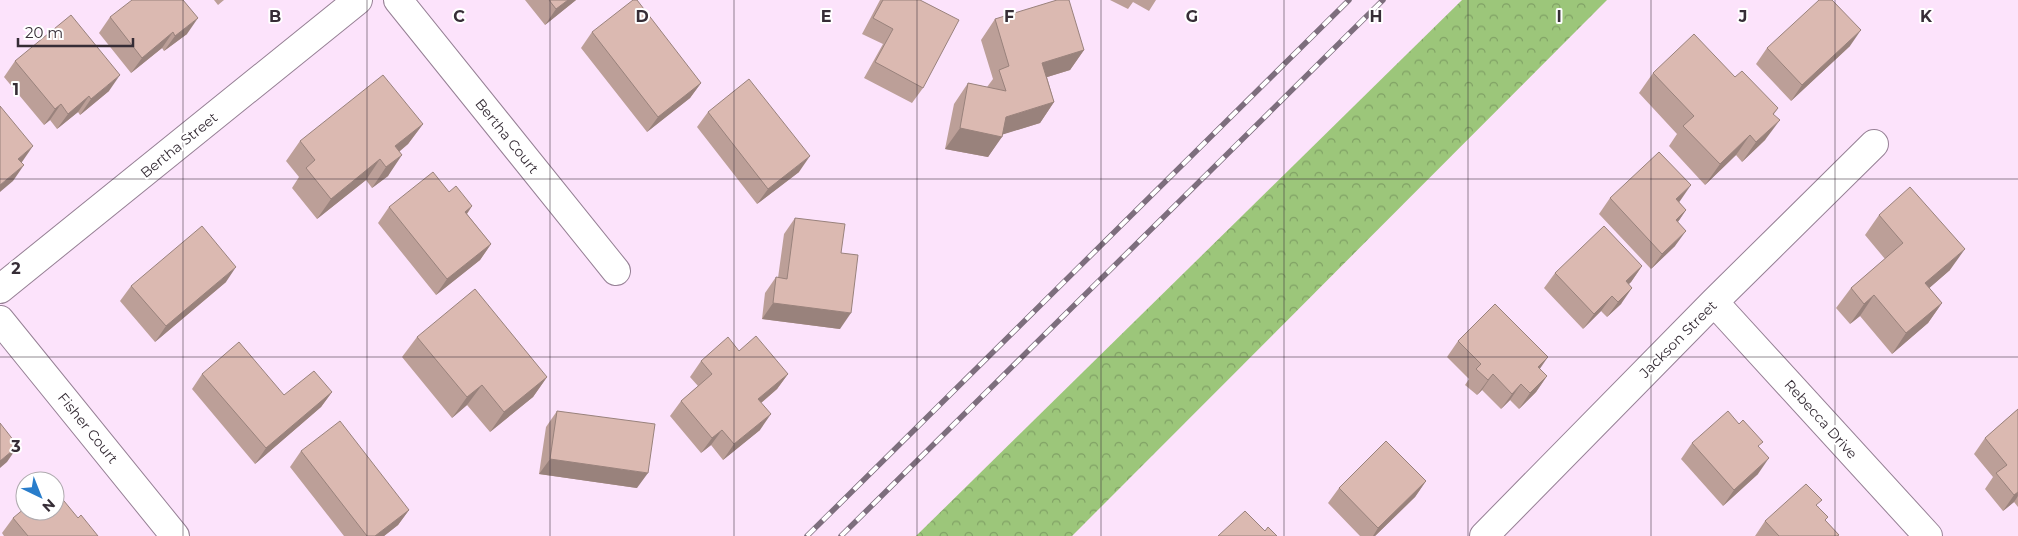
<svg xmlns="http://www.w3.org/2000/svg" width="2018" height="536" font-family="Montserrat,sans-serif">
  <defs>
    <pattern id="forest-crowns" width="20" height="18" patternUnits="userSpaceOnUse" patternTransform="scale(1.25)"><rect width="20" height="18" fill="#9cc67a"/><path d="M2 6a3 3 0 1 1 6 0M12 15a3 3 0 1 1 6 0" fill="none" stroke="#80a165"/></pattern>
  </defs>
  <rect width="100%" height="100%" fill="#fce3fb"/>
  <path fill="url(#forest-crowns)" d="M1462 0H1607L1072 536H916Z"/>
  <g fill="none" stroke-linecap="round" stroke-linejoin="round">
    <g stroke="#968095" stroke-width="30">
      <path id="street" d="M398 0 616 271
        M0 289 358 0
        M1714 302 1928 536
        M0 320 175 536
        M1484 536 1714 302 1874 144"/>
    </g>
    <use href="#street" stroke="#fff" stroke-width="28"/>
    <g stroke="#7d6e7d" stroke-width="5.5">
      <path id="rail" d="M807 536 1349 0
        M841 536 1383 0"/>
    </g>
    <use href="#rail" stroke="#fff" stroke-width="4" stroke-dasharray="11" stroke-linecap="butt"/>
  </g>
  <path fill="#bc9f98" d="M214 0H224L218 5Z
    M525 0H576L545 25Z
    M880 0H920L923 88 912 103 864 78 883 44 862 34Z
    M1110 0H1156L1149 11 1133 2 1128 9Z
    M110 17 187 34 164 51 162 48 131 73 99 33Z
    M995 19 1084 50 1070 70 1047 77 1054 102 1040 123 1003 134 988 157 945 149 954 104 968 83 987 87 993 79 981 40Z
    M592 32 701 83 690 98 647 132 581 48Z
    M1850 46 1791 101 1756 64 1767 48Z
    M15 61 109 91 80 115 78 112 57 129 50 120 44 125 4 77Z
    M1653 73 1735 77 1778 108 1774 114 1765 140 1742 162 1736 155 1705 185 1669 146 1677 134 1639 93Z
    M708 112 799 172 757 204 697 127Z
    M423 124 408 144 399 152 388 176 372 188 366 180 317 219 292 188 299 177 286 161 300 141Z
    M449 192 472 206 467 214 491 244 480 260 436 295 378 223 389 207Z
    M1610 198 1680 201 1679 202 1686 210 1678 222 1675 246 1651 269 1599 214Z
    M1879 215 1950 270 1929 288 1942 303 1928 323 1892 354 1860 316 1850 324 1836 308 1851 288 1885 259 1865 235Z
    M795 218 841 253 840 329 762 319 765 293 776 277 778 278 784 234Z
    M1642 266 1631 282 1629 284 1621 304 1607 317 1601 311 1583 329 1544 288 1555 273Z
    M226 282 155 342 120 301 131 286Z
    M417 337 547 377 533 397 490 432 467 405 452 418 402 357Z
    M1458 341 1540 369 1547 376 1536 392 1519 409 1510 400 1501 409 1482 390 1477 395 1465 385 1469 379 1447 357Z
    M739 351 788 374 777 389 761 403 760 430 723 460 711 445 701 453 670 416 681 401 698 386 690 377 701 361Z
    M202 374 284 395 332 392 321 407 255 464 192 389Z
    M2018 409V507L2014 502 2003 511 1985 489 1993 477 1974 454 1985 438Z
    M557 411 637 488 539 474 546 427Z
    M1692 443 1759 447 1758 474 1723 506 1681 459Z
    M301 451 409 510 398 525 384 536H344L290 467Z
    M1426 481 1415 497 1375 536H1360L1328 503 1339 488Z
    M1818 506 1826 521 1839 535 1838 536H1755L1765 521Z
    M13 518H78L98 536H4L2 533Z"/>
  <path fill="#99827c" d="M568 0H576L545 25 556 9Z
    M198 18 187 34 164 51 175 36Z
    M1861 30 1850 46 1791 101 1802 85Z
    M173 32 162 48 131 73 142 58Z
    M1084 50 1070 70 1028 83 1042 63Z
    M120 75 109 91 80 115 91 99Z
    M701 83 690 98 647 132 658 117Z
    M89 96 78 112 57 129 68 114Z
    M1054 102 1040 123 998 136 1002 137 988 157 945 149 960 128 1006 117Z
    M61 104 50 120 44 125 55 109Z
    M1780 120 1765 140 1742 162 1756 142Z
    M423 124 408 144 384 164 395 146Z
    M1750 135 1736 155 1705 185 1720 164Z
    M33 146 22 162 8 175 18 159Z
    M402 155 388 176 372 188 386 167Z
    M810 156 799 172 757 204 768 189Z
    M380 159 366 180 317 219 331 199Z
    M24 165 13 181 0 192V185Z
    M1691 185 1680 201 1665 215 1676 199Z
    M472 206 461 222 465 212Z
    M1686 210 1675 226 1676 220Z
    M1686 231 1675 246 1651 269 1662 254Z
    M491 244 480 260 436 295 447 279Z
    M1965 249 1950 270 1911 304 1925 283Z
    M1642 266 1631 282 1615 297 1626 281Z
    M236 267 226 282 155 342 166 326Z
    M1632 288 1621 304 1607 317 1618 302Z
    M1874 295 1860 316 1850 324 1864 304Z
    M1612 296 1601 311 1583 329 1594 314Z
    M773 303 851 313 840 329 762 319Z
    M1942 303 1928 323 1892 354 1906 333Z
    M1548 357 1537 373 1538 367Z
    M788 374 777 389 747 415 758 399Z
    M1493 374 1482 390 1477 395 1488 380Z
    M1547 376 1536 392 1519 409 1530 393Z
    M547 377 533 397 490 432 504 412Z
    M1521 384 1510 400 1501 409 1512 394Z
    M482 385 467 405 452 418 467 397Z
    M332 392 321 407 255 464 266 448Z
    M771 414 760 430 723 460 734 444Z
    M722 430 711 445 701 453 712 438Z
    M18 446 7 462 0 468V461Z
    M1769 458 1758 474 1723 506 1734 490Z
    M550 459 648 473 637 488 539 474Z
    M1426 481 1415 497 1375 536H1373L1378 528Z
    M2018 492V496L2014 502 2003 511 2014 495Z
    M409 510 398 525 384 536H375Z"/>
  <path fill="#dbb9b1" stroke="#99827c" d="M132 0H183L198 18 175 36 173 32 142 58 110 17Z
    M549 0H568L556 9Z
    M633 0H637L701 83 658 117 592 32Z
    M883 0H920L959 20 923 88 875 62 893 29 873 18Z
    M1057 0H1069L1084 50 1042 63 1054 102 1006 117 1002 137 960 128 968 83 1006 91 999 70 1009 66 995 19Z
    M1819 0H1832L1861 30 1802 85 1767 48Z
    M71 15 120 75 91 99 89 96 68 114 61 104 55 109 15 61Z
    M1694 34 1735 77 1742 71 1778 108 1773 114 1780 120 1756 142 1750 135 1720 164 1683 126 1694 116 1653 73Z
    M383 75 423 124 395 146 402 155 386 167 380 159 331 199 306 168 315 160 300 141Z
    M749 79 810 156 768 189 708 112Z
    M0 106 33 146 18 159 24 165 0 185Z
    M1659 152 1691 185 1676 199 1686 210 1676 220 1686 231 1662 254 1610 198Z
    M433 172 449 192 456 186 472 206 465 212 491 244 447 279 389 207Z
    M1910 187 1965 249 1925 283 1942 303 1906 333 1874 295 1864 304 1851 288 1903 243 1879 215Z
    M795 218 845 224 841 253 858 255 851 313 773 303 776 277 787 279Z
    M202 226 236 267 166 326 131 286Z
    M1604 226 1642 266 1626 281 1632 288 1618 302 1612 296 1594 314 1555 273Z
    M475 289 547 377 504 412 482 385 467 397 417 337Z
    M1495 304 1548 357 1538 367 1547 376 1530 393 1521 384 1512 394 1493 374 1488 380 1476 369 1481 364 1458 341Z
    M756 336 788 374 758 399 771 414 734 444 722 430 712 438 681 401 712 374 701 361 728 337 739 351Z
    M239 342 284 395 314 371 332 392 266 448 202 374Z
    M2018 409V492L2014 495 1996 473 2007 465 1985 438Z
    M557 411 655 424 648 473 550 459Z
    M1728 411 1739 424 1743 420 1763 442 1758 446 1769 458 1734 490 1692 443Z
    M340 421 409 510 375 536H367L301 451Z
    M0 423 18 446 0 461Z
    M1386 441 1426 481 1378 528 1339 488Z
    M1806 484 1822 500 1816 505 1828 517 1825 520 1839 535 1837 536H1779L1765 521Z
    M55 490 78 518 81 515 98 536H28L13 518 25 508V511H55Z
    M1245 511 1265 531 1268 527 1277 536H1218Z"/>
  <path fill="none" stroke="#362d36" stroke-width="1" stroke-opacity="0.55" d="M183 0V536M367 0V536M550 0V536M734 0V536M917 0V536M1101 0V536M1284 0V536M1468 0V536M1651 0V536M1835 0V536M0 179H2018M0 357H2018"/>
  <g text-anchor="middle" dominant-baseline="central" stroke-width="4" stroke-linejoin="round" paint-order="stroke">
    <g font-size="14" fill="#362d36" stroke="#fff">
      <text transform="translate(507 136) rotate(51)">Bertha Court</text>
      <text transform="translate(179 145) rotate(-39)">Bertha Street</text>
      <text transform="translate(1678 339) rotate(-45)">Jackson Street</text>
      <text transform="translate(1821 419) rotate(48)">Rebecca Drive</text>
      <text transform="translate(88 428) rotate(51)">Fisher Court</text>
    </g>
  </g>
  <g font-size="16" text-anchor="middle" font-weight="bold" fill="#362d36" stroke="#fff" stroke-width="4" stroke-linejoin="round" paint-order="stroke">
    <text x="275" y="22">B</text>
    <text x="459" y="22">C</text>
    <text x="642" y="22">D</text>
    <text x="826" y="22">E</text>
    <text x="1009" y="22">F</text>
    <text x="1192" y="22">G</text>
    <text x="1376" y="22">H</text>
    <text x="1559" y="22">I</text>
    <text x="1743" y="22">J</text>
    <text x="1926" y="22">K</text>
    <text x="16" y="95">1</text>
    <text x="16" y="274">2</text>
    <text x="16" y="452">3</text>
  </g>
  <g transform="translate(40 496) rotate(137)"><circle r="24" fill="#ffffff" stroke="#afabaf"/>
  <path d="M0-4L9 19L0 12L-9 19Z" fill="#297dcb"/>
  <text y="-8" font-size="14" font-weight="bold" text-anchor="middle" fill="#362d36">N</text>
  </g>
  <path d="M18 38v8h115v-8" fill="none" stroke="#362d36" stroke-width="2.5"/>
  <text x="25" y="38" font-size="15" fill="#362d36" stroke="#ffffff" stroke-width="4" paint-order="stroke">20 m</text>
</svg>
